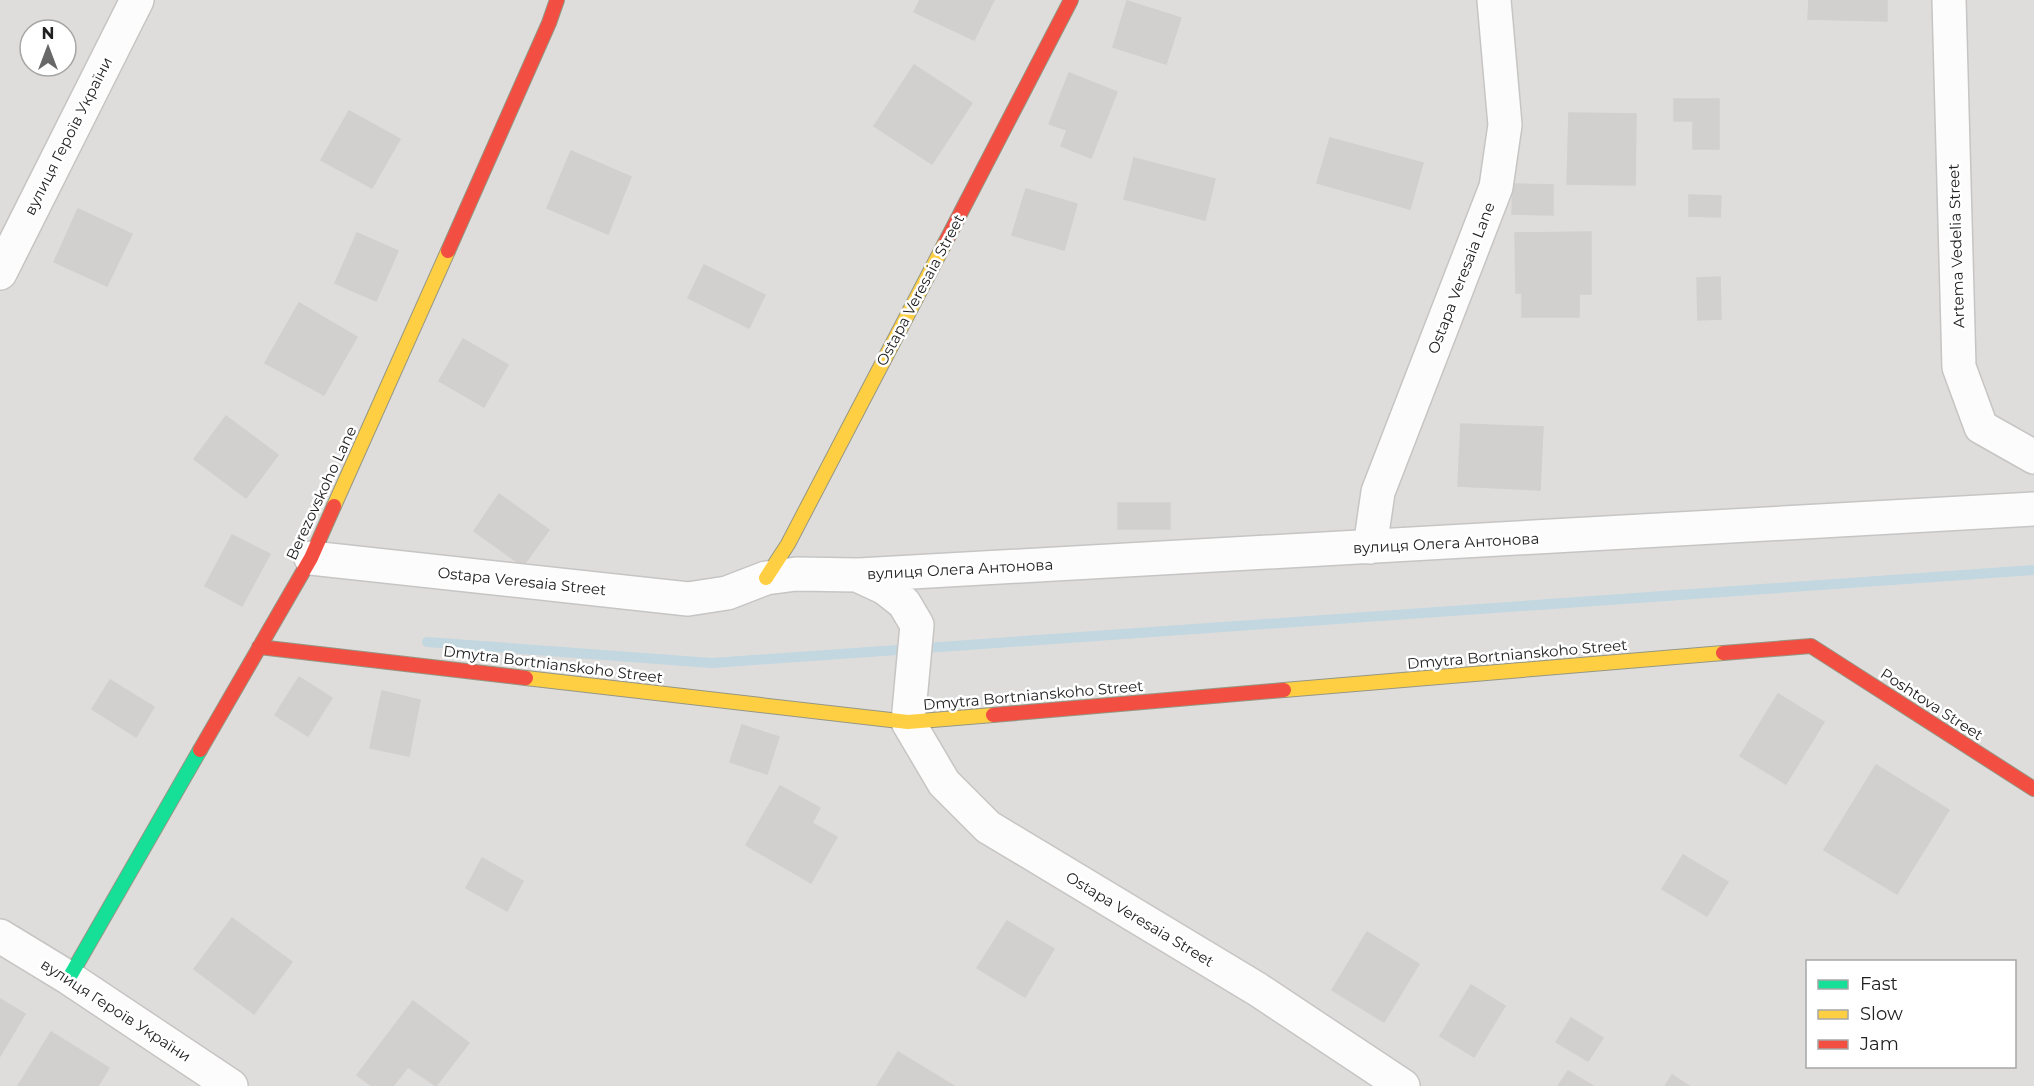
<svg xmlns="http://www.w3.org/2000/svg" width="2034" height="1086" font-family="Montserrat,sans-serif">
  <rect width="100%" height="100%" fill="#efedeb"/>
  <path fill="#dedddc" fill-rule="evenodd" d="M0 0H2034V1086H0ZM30 30H66V66H30ZM1808 962H2014V1066H1808Z"/>
  <g fill="none" stroke-linecap="round" stroke-linejoin="round">
    <path stroke="#c2d7df" stroke-width="10" d="M427 642 712 663 2034 570"/>
  </g>
  <path fill="#d2d0ce" stroke="#d2cfcc" stroke-width="1.5" d="M920 0H994L974 40 914 12Z
    M1809 0H1887V21L1808 19Z
    M1127 1 1181 18 1166 64 1113 47Z
    M914 65 972 103 932 164 874 126Z
    M1069 73 1117 92 1091 158 1061 146 1067 130 1049 124Z
    M1674 99H1719V149H1693V121H1674Z
    M349 111 400 139 372 188 321 160Z
    M1569 113 1636 114 1635 185 1567 184Z
    M1330 138 1423 163 1410 209 1317 183Z
    M571 151 631 177 608 234 547 208Z
    M1134 158 1215 179 1205 220 1124 199Z
    M1513 184 1553 185V215L1512 214Z
    M1026 189 1077 204 1064 250 1012 235Z
    M1689 195 1721 196 1720 217 1689 216Z
    M78 209 132 234 107 286 54 262Z
    M1591 232V294H1579V317H1522V293H1516L1515 233Z
    M357 233 398 251 376 301 335 283Z
    M704 265 765 295 749 328 688 298Z
    M1720 277 1721 319 1698 320 1697 278Z
    M299 303 357 337 324 395 265 363Z
    M463 339 508 365 484 407 439 381Z
    M226 416 278 455 246 498 194 459Z
    M1461 424 1543 427 1540 490 1458 486Z
    M499 494 549 530 523 566 474 531Z
    M1118 503H1170V529H1118Z
    M232 535 270 554 242 606 205 586Z
    M299 677 332 698 308 736 275 715Z
    M110 680 154 707 136 737 92 709Z
    M382 691 420 700 409 756 370 748Z
    M1778 694 1824 722 1786 784 1740 756Z
    M742 725 779 737 767 774 730 762Z
    M1876 765 1949 810 1897 894 1824 850Z
    M780 786 820 808 812 823 837 837 811 883 746 845Z
    M1683 855 1728 882 1707 916 1662 889Z
    M482 858 523 881 507 911 466 888Z
    M232 918 292 962 254 1014 194 969Z
    M1007 921 1054 949 1025 997 977 968Z
    M1367 932 1419 964 1384 1022 1332 990Z
    M1471 985 1505 1006 1474 1057 1440 1036Z
    M0 999 25 1014 0 1056Z
    M413 1001 469 1043 436 1086 408 1067 393 1086H372L357 1075Z
    M1571 1018 1603 1038 1588 1061 1556 1042Z
    M51 1032 109 1068 98 1086H18Z
    M898 1052 954 1086H877Z
    M1568 1071 1593 1086H1558Z
    M1672 1075 1689 1086H1665Z"/>
  <g fill="none" stroke-linecap="round" stroke-linejoin="round">
    <g stroke="#c6c5c4" stroke-width="36">
      <path id="street" d="M1949 0 1959 367 1981 427 2034 457
        M0 273 137 0
        M1370 547 1378 492 1496 187 1505 125 1494 0
        M311 558 688 599 727 593 766 578 796 574 857 575 885 588 904 603 917 625 908 722 944 783 988 827 1257 989 1403 1086
        M859 575 2034 509
        M0 936 69 978 231 1086"/>
    </g>
    <g stroke="#959784" stroke-width="16">
      <path id="fast" d="M69 978 200 750"/>
    </g>
    <g stroke="#959784" stroke-width="16">
      <path id="slow" d="M334 506 448 251
        M766 578 788 544 945 243
        M526 678 908 722 993 715
        M1284 690 1723 653"/>
    </g>
    <g stroke="#959784" stroke-width="16">
      <path id="jam" d="M945 243 1071 0
        M448 251 549 23 557 0
        M259 647 526 678
        M1723 653 1811 646 2034 789
        M993 715 1284 690
        M200 750 311 558 334 506"/>
    </g>
    <use href="#street" stroke="#fdfcfc" stroke-width="33"/>
    <use href="#fast" stroke="#16e098" stroke-width="14"/>
    <use href="#slow" stroke="#ffcf43" stroke-width="14"/>
    <use href="#jam" stroke="#f24e42" stroke-width="14"/>
  </g>
  <g text-anchor="middle" dominant-baseline="central" stroke-width="5" stroke-linejoin="round" paint-order="stroke">
    <g font-size="15" fill="#212121" stroke="#fff">
      <text transform="translate(68 136) rotate(-63)">вулиця Героїв України</text>
      <text transform="translate(1956 246) rotate(-92)">Artema Vedelia Street</text>
      <text transform="translate(1461 278) rotate(-69)">Ostapa Veresaia Lane</text>
      <text transform="translate(920 290) rotate(-62)">Ostapa Veresaia Street</text>
      <text transform="translate(321 493) rotate(-65)">Berezovskoho Lane</text>
      <text transform="translate(1446 543) rotate(-3)">вулиця Олега Антонова</text>
      <text transform="translate(960 569) rotate(-3)">вулиця Олега Антонова</text>
      <text transform="translate(522 581) rotate(6)">Ostapa Veresaia Street</text>
      <text transform="translate(1517 654) rotate(-5)">Dmytra Bortnianskoho Street</text>
      <text transform="translate(553 664) rotate(7)">Dmytra Bortnianskoho Street</text>
      <text transform="translate(1033 695) rotate(-5)">Dmytra Bortnianskoho Street</text>
      <text transform="translate(1932 704) rotate(33)">Poshtova Street</text>
      <text transform="translate(1140 919) rotate(31)">Ostapa Veresaia Street</text>
      <text transform="translate(116 1010) rotate(33)">вулиця Героїв України</text>
    </g>
  </g>
  <rect x="1806" y="960" width="210" height="108" fill="#ffffff" stroke="#a6a6a6" stroke-width="1.5"/>
  <rect x="1818" y="980" width="30" height="9" fill="#16e098" stroke="#a6a6a6" stroke-width="1.5"/>
  <text x="1860" y="990" font-size="18" fill="#212121">Fast</text>
  <rect x="1818" y="1010" width="30" height="9" fill="#ffcf43" stroke="#a6a6a6" stroke-width="1.5"/>
  <text x="1860" y="1020" font-size="18" fill="#212121">Slow</text>
  <rect x="1818" y="1040" width="30" height="9" fill="#f24e42" stroke="#a6a6a6" stroke-width="1.5"/>
  <text x="1860" y="1050" font-size="18" fill="#212121">Jam</text>
  <g transform="translate(48 48)"><circle r="28" fill="#ffffff" stroke="#a6a6a6" stroke-width="1.5"/>
  <path d="M0-4.5L10 22L0 15L-10 22Z" fill="#696868"/>
  <text y="-9" font-size="16" font-weight="bold" text-anchor="middle" fill="#212121">N</text>
  </g>
</svg>
